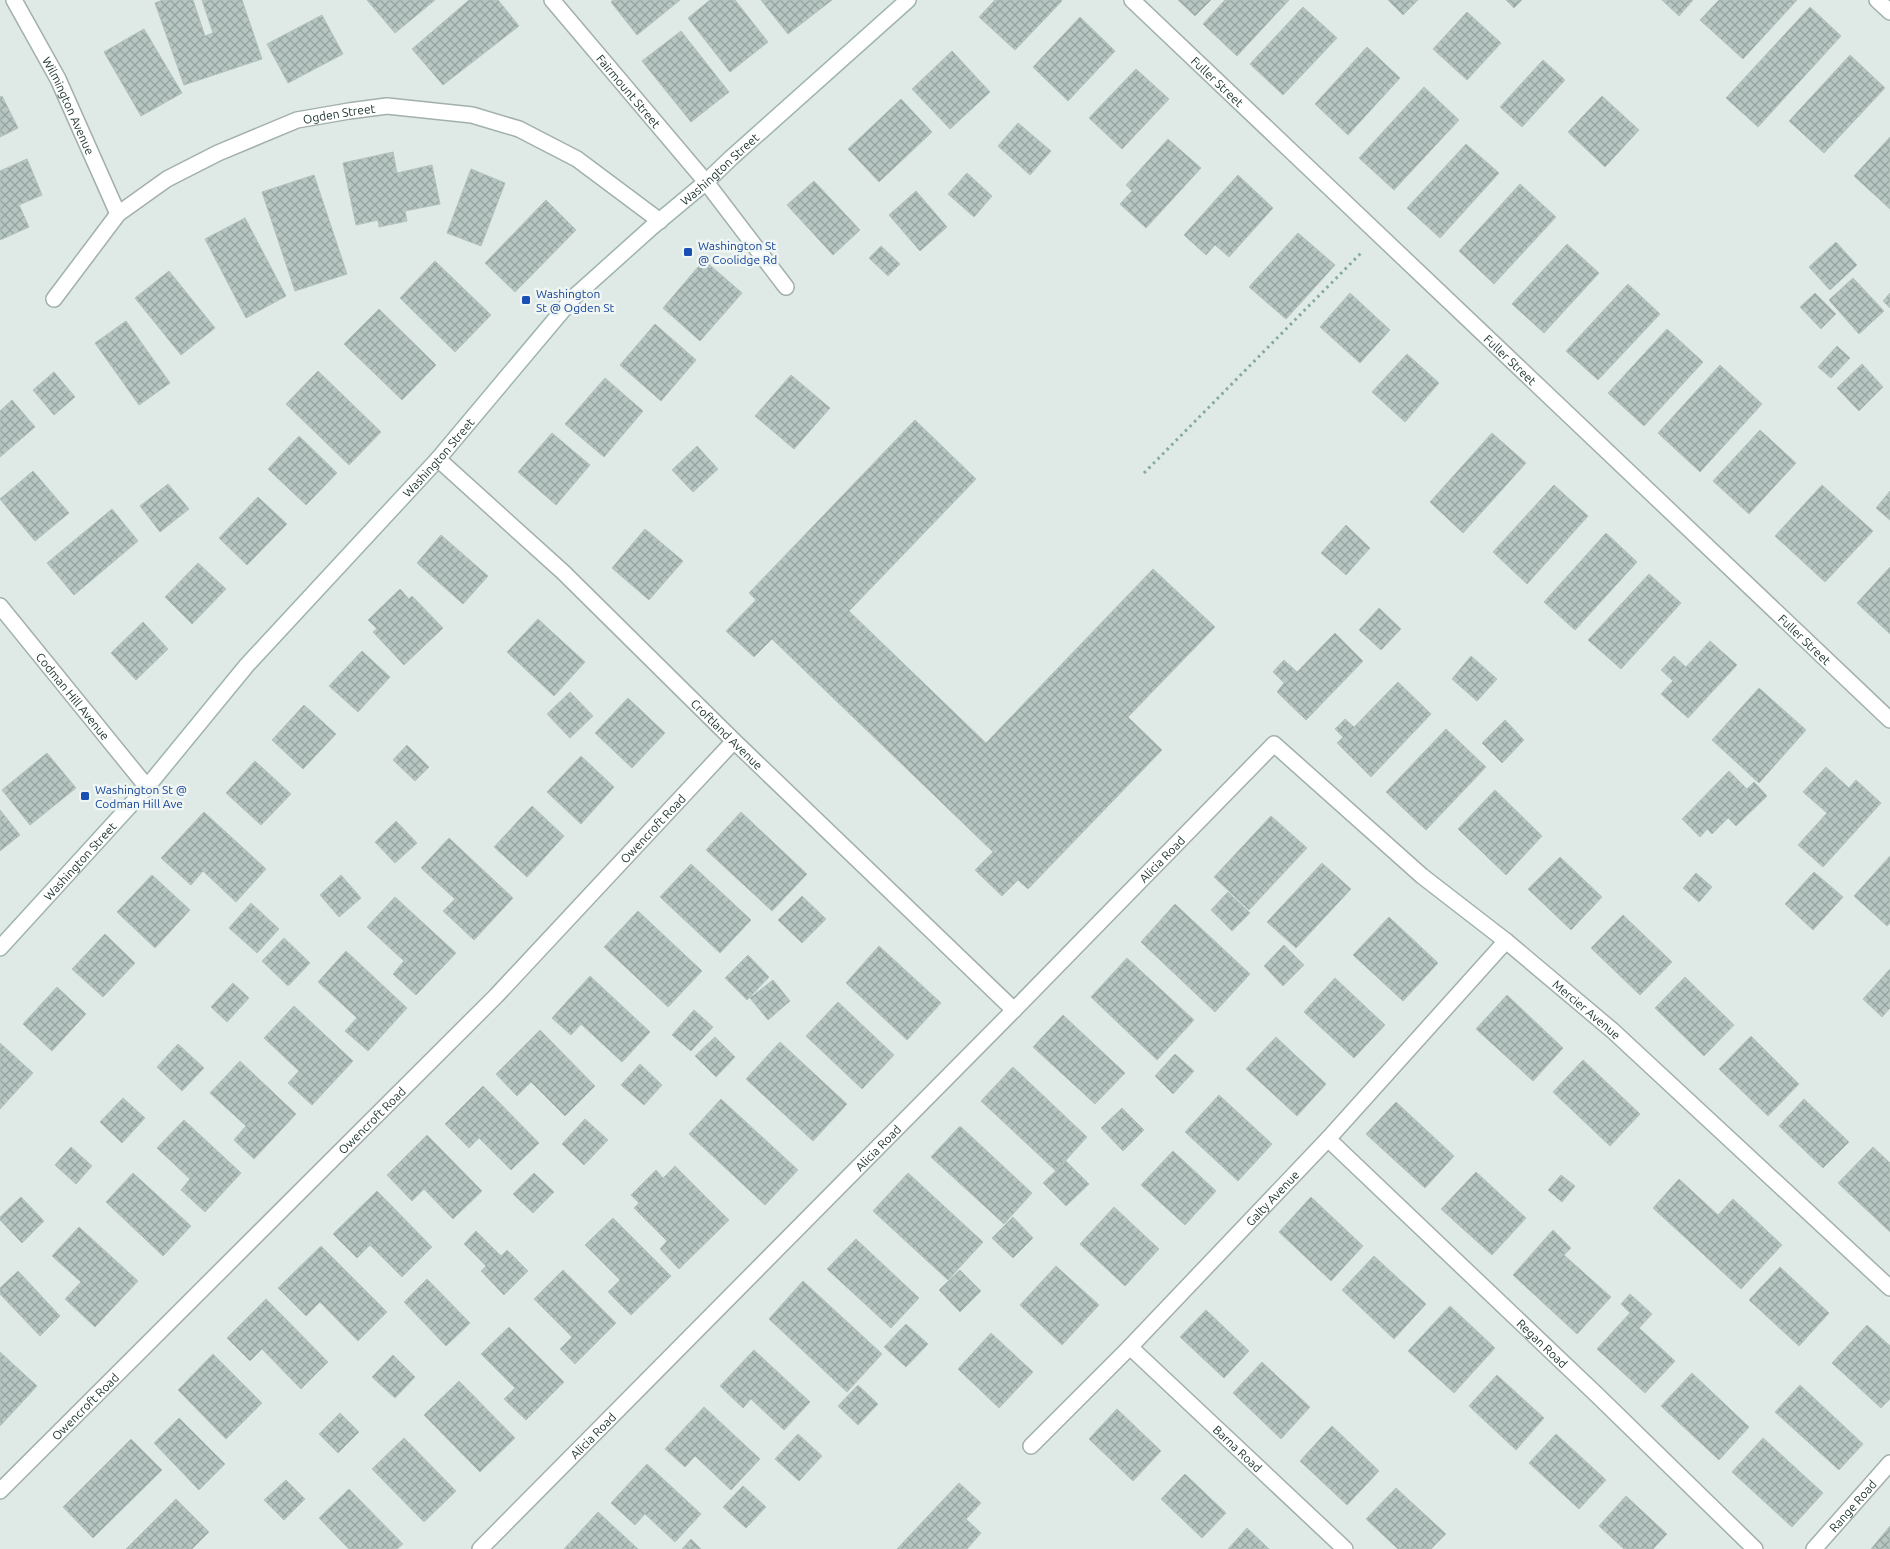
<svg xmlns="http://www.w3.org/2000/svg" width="1890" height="1549" font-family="Ubuntu,sans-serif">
  <defs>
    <pattern id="building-cross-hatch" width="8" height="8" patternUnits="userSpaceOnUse" patternTransform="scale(1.25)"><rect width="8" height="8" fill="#b7c6c2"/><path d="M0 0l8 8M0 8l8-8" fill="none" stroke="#94a29e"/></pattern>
  </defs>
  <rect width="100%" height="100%" fill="#dfe9e5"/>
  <path fill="url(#building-cross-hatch)" stroke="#b2c2bd" d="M163 0H193L205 36 213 33 202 0H242L262 59 184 85 155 3Z
    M367 0H435L395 33Z
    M469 0H498L519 26 443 85 412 49Z
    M613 0H680L637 35 611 2Z
    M710 0H735L768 42 730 72 688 18Z
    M761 0H832L788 34Z
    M995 0H1061L1062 1 1015 50 979 17Z
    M1178 0H1211L1195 16Z
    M1225 0H1289L1237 56 1203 24Z
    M1388 0H1418L1403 15Z
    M1506 0H1522L1514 8Z
    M1662 0H1693L1679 16Z
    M1719 0H1797L1743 59 1700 20Z
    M1303 7 1337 38 1283 95 1250 64Z
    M1810 7 1841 36 1758 127 1726 98Z
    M1467 12 1501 43 1467 80 1433 49Z
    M322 15 343 54 288 83 267 44Z
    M1080 17 1115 51 1068 101 1033 67Z
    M144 29 182 93 141 116 104 52Z
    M681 31 729 92 691 122 642 61Z
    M1367 47 1400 78 1348 135 1315 104Z
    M952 51 990 92 950 129 912 89Z
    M1850 55 1885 88 1824 153 1789 121Z
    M1543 60 1565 80 1522 127 1500 107Z
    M1136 69 1169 99 1122 149 1089 118Z
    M1424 87 1459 120 1394 190 1359 158Z
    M2 96 18 128 0 137V97Z
    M1602 96 1639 130 1605 167 1568 132Z
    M901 99 932 132 879 182 848 149Z
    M1018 123 1051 151 1030 175 998 146Z
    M1890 137V209L1854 176Z
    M1168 139 1201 168 1146 228 1120 204 1132 191 1126 185Z
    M1466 144 1499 173 1440 238 1407 208Z
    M393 152 397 173 432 165 440 204 405 211 407 221 379 227 378 220 356 225 343 163Z
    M27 159 42 195 19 205 29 227 0 240V171Z
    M471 169 505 183 481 246 447 233Z
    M967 173 992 196 974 217 948 194Z
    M314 175 347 274 295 291 262 192Z
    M1238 175 1273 208 1229 257 1215 245 1206 255 1184 235Z
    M814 181 860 230 833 255 787 205Z
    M1520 184 1556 217 1494 284 1459 251Z
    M916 191 947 227 920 251 889 215Z
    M546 200 576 230 515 292 485 263Z
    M245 218 286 296 246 318 205 239Z
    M1298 233 1335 265 1286 319 1249 287Z
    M1836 242 1857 265 1830 290 1809 267Z
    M1567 244 1599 273 1544 333 1512 304Z
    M881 246 900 264 888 276 869 258Z
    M704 260 742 293 700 341 663 308Z
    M435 261 491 315 455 352 400 298Z
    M169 271 215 328 181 355 135 298Z
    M1853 278 1884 311 1859 334 1829 300Z
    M1628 284 1660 314 1598 380 1566 351Z
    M1350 293 1390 330 1360 363 1320 327Z
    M1815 293 1836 314 1821 329 1800 307Z
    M1890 293V308L1883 301Z
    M379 309 436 365 402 400 344 344Z
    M126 321 170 383 139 405 95 343Z
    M655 324 696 360 661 401 620 365Z
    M1667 329 1703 362 1644 426 1608 393Z
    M1837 346 1850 358 1831 378 1818 367Z
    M1407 354 1439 383 1405 422 1372 392Z
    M1862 364 1883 387 1859 411 1837 388Z
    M1720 365 1762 404 1700 472 1658 433Z
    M318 371 381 432 349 465 286 404Z
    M54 372 75 397 54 415 33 390Z
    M791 375 830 408 794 449 755 416Z
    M605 378 643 411 604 457 565 424Z
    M12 400 35 427 0 457V411Z
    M915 420 976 479 849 611 986 743 1153 569 1215 627 1128 717 1162 750 1028 889 1018 880 1002 896 975 870 993 852 772 639 754 657 726 631 756 600 749 593Z
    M1760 430 1796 463 1749 514 1713 481Z
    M552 433 590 465 556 505 518 472Z
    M1492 433 1526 463 1463 533 1430 502Z
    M299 436 337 473 306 505 268 469Z
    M697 446 718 469 693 492 672 470Z
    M33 471 69 513 35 541 0 499Z
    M168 484 189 509 160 532 140 506Z
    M1554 485 1588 516 1527 584 1493 552Z
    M1822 485 1873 531 1825 582 1775 536Z
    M1890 491V520L1876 508Z
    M258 497 287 524 247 565 219 538Z
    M112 509 138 541 74 595 47 563Z
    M1346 525 1370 548 1346 575 1321 553Z
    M645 529 683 561 649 600 612 568Z
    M1606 533 1637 562 1575 630 1544 602Z
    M441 535 488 576 463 604 417 563Z
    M198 563 226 589 192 624 165 597Z
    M1890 567V634L1857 603Z
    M1649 574 1681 603 1621 669 1588 640Z
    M400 589 409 599 412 596 443 628 404 665 373 632 377 629 368 620Z
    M1379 608 1401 629 1381 650 1359 630Z
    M538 619 585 662 554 696 507 652Z
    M143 622 168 649 136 680 111 653Z
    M1335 633 1363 661 1306 720 1277 692 1284 683 1273 672 1284 660 1297 672Z
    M1710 641 1737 665 1688 718 1661 694 1673 681 1661 670 1674 656 1686 667Z
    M362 651 390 677 358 712 329 686Z
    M1471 656 1497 679 1477 701 1452 679Z
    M1398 682 1431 714 1371 777 1337 743 1343 737 1335 729 1345 719 1354 727Z
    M1759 688 1806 730 1759 783 1712 740Z
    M570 692 593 716 570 738 547 714Z
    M628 698 665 733 632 768 595 733Z
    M304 705 336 734 303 769 272 740Z
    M1505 720 1524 740 1502 763 1482 743Z
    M1446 729 1486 767 1426 830 1386 792Z
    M407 745 429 767 415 781 393 760Z
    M47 753 76 788 30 825 2 790Z
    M581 756 614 787 581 824 547 792Z
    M255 761 291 794 261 825 226 793Z
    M1826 767 1849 788 1856 780 1881 803 1823 867 1798 845 1827 813 1803 792Z
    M1729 771 1747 789 1754 782 1767 796 1736 826 1728 818 1712 834 1707 829 1700 837 1682 819Z
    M1495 790 1542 836 1506 875 1458 829Z
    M532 806 564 836 527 877 494 847Z
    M0 810 20 835 0 851Z
    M204 812 266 869 236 902 203 871 191 885 161 858Z
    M741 812 807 874 772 911 706 850Z
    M1271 816 1307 848 1249 910 1214 877Z
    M396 821 417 843 395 863 375 842Z
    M449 838 513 898 474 940 443 911 455 899 421 868Z
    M1890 856V923L1887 926 1854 896Z
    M1560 857 1602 897 1571 930 1528 889Z
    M1322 863 1351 889 1296 948 1267 922Z
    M691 864 751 920 720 953 660 897Z
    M1814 872 1843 897 1813 930 1785 904Z
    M1696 873 1712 887 1699 902 1683 888Z
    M152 875 190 910 155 948 117 912Z
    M341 875 361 898 339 917 320 895Z
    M1228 892 1250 913 1232 931 1211 910Z
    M802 896 826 919 802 943 778 920Z
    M395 897 456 953 416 995 393 974 404 961 367 927Z
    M251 903 279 929 257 953 229 928Z
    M1175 904 1250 974 1215 1012 1141 942Z
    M638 911 702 971 668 1007 604 947Z
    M1623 915 1672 962 1640 995 1591 948Z
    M1389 917 1438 963 1403 1001 1353 955Z
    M105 934 135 963 103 997 72 969Z
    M284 938 310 963 288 986 262 961Z
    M1284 945 1304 965 1283 986 1264 966Z
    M879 946 941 1003 907 1040 846 983Z
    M346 951 407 1008 368 1051 345 1031 357 1018 318 982Z
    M748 955 769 977 747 1000 725 978Z
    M1127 958 1194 1020 1157 1060 1091 997Z
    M1890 969V1008L1882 1017 1863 999Z
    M590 976 650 1032 622 1062 581 1024 571 1035 552 1018Z
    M1685 977 1734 1025 1704 1056 1655 1008Z
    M1335 978 1385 1025 1354 1058 1304 1012Z
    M773 980 790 1001 768 1020 750 998Z
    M233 983 249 998 227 1022 211 1007Z
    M57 987 86 1014 52 1051 23 1024Z
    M1507 995 1563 1048 1533 1081 1476 1029Z
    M838 1002 894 1055 862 1089 806 1036Z
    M294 1006 353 1061 312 1105 288 1083 299 1071 264 1038Z
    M694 1010 713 1027 691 1051 672 1035Z
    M1063 1015 1125 1073 1095 1104 1033 1047Z
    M540 1030 595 1086 565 1116 531 1082 517 1096 496 1074Z
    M1751 1036 1799 1084 1768 1116 1719 1069Z
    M715 1037 735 1057 716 1077 695 1056Z
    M1276 1037 1326 1084 1297 1116 1246 1069Z
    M780 1042 847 1104 813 1141 746 1079Z
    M0 1043 33 1073 0 1109Z
    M178 1044 204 1068 182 1091 157 1067Z
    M1175 1054 1194 1071 1173 1094 1155 1076Z
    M1583 1060 1640 1114 1610 1146 1553 1092Z
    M240 1061 296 1114 254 1159 234 1140 246 1126 210 1093Z
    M640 1064 662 1085 644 1105 621 1085Z
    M1013 1067 1087 1137 1056 1171 981 1101Z
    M483 1086 539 1143 511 1170 479 1138 469 1148 445 1124Z
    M1219 1095 1272 1144 1238 1181 1185 1132Z
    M123 1098 145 1118 122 1143 100 1122Z
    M721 1099 798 1170 765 1205 689 1134Z
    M1804 1099 1849 1142 1823 1168 1779 1126Z
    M1396 1102 1454 1156 1425 1188 1366 1134Z
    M1122 1108 1144 1130 1123 1151 1101 1128Z
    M585 1119 608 1140 584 1165 562 1144Z
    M184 1120 241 1173 205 1212 181 1190 190 1179 157 1148Z
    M960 1126 1032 1193 1004 1224 931 1157Z
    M427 1135 482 1191 453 1219 424 1189 412 1201 387 1175Z
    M71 1147 92 1166 76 1184 55 1165Z
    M1873 1147 1890 1163V1232L1838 1183Z
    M1173 1151 1216 1191 1185 1225 1141 1185Z
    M1066 1161 1089 1184 1066 1206 1043 1183Z
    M675 1166 729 1220 679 1269 660 1249 667 1241 634 1208 639 1203 631 1195 656 1170 663 1178Z
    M1476 1172 1526 1218 1492 1255 1441 1209Z
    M133 1173 191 1226 163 1256 106 1202Z
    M534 1173 554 1192 533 1213 513 1194Z
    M908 1173 983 1242 948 1280 873 1211Z
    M1561 1175 1575 1186 1562 1202 1548 1190Z
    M1679 1179 1718 1215 1733 1199 1782 1245 1741 1289 1653 1208Z
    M377 1191 432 1247 402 1277 370 1245 357 1258 333 1234Z
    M21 1197 44 1221 22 1243 0 1220V1217Z
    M1311 1197 1363 1246 1331 1281 1279 1232Z
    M1114 1207 1159 1249 1125 1286 1080 1244Z
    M1013 1217 1033 1238 1013 1258 992 1238Z
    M613 1218 671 1276 631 1315 608 1292 620 1280 585 1245Z
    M79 1227 138 1281 95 1327 65 1299 81 1282 52 1256Z
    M1553 1230 1571 1248 1564 1255 1611 1297 1577 1334 1513 1275Z
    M476 1231 501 1256 507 1250 528 1271 504 1295 481 1271 486 1266 464 1244Z
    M856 1239 919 1298 891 1328 827 1269Z
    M321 1246 387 1312 358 1341 320 1302 306 1316 278 1288Z
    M1374 1256 1426 1304 1394 1339 1342 1290Z
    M1056 1266 1099 1305 1062 1345 1020 1305Z
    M1780 1267 1829 1313 1799 1346 1749 1300Z
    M563 1270 616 1323 575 1364 560 1349 572 1337 534 1299Z
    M960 1270 981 1291 960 1312 939 1290Z
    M18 1271 60 1316 40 1336 0 1294V1288Z
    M427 1279 470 1323 446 1346 404 1302Z
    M803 1281 882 1354 847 1392 769 1319Z
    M1630 1294 1652 1314 1639 1328 1675 1361 1645 1393 1597 1349 1630 1313 1621 1304Z
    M266 1299 328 1362 301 1389 262 1349 250 1361 227 1338Z
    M1450 1306 1495 1348 1454 1393 1408 1351Z
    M1206 1310 1249 1351 1224 1378 1180 1337Z
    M906 1324 928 1344 906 1367 884 1347Z
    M1867 1325 1890 1346V1399L1881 1408 1832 1363Z
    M509 1327 564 1382 526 1420 504 1399 515 1388 481 1354Z
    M991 1333 1033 1372 999 1408 958 1369Z
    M754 1350 810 1402 784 1430 751 1399 743 1408 720 1386Z
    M0 1352 37 1386 0 1426Z
    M213 1354 262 1403 226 1439 178 1390Z
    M393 1355 415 1377 395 1398 372 1377Z
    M1262 1362 1310 1407 1281 1439 1233 1393Z
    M1692 1373 1749 1427 1719 1460 1661 1406Z
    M1497 1375 1544 1418 1516 1450 1469 1406Z
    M459 1381 515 1438 480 1472 424 1415Z
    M858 1385 878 1404 858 1425 838 1406Z
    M1800 1385 1863 1444 1839 1470 1775 1412Z
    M704 1407 760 1459 731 1490 695 1456 685 1467 665 1449Z
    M1117 1409 1161 1451 1133 1481 1089 1439Z
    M340 1413 359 1432 338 1453 319 1434Z
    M179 1418 225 1464 199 1490 154 1443Z
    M1332 1426 1379 1471 1347 1505 1300 1461Z
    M798 1434 822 1456 799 1481 775 1459Z
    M1556 1434 1606 1480 1579 1509 1529 1463Z
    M404 1438 456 1491 424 1522 372 1469Z
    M1763 1438 1823 1493 1792 1527 1732 1472Z
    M131 1439 162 1470 93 1538 63 1507Z
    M647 1464 701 1514 675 1542 645 1514 635 1525 611 1503Z
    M1185 1474 1226 1513 1202 1538 1161 1499Z
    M286 1480 305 1499 284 1520 264 1500Z
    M959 1483 981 1503 966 1519 981 1533 967 1549H897Z
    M743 1486 766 1507 746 1528 723 1507Z
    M1396 1488 1446 1534 1431 1549H1398L1366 1519Z
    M349 1489 403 1544 397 1549H349L319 1518Z
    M1626 1496 1667 1534 1653 1549H1624L1599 1526Z
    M176 1499 209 1532 192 1549H126Z
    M598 1512 638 1549H564Z
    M1890 1526V1549H1871Z
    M1247 1528 1269 1549H1228Z
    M691 1539 701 1549H682Z"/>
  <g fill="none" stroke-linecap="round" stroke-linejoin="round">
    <g stroke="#a2b0ac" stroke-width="18">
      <g id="minor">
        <path id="s1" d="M14 0 58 79 118 214"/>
        <path id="s2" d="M552 0 706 182 786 287"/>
        <path id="s3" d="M1132 0 1890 720"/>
        <path d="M1877 0 1890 12"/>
        <path id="s4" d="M54 299 118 214 167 179 218 153 297 120 349 111 387 106 472 115 519 129 577 159 660 221"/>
        <path id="s5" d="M438 459 563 572 734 741 1014 1010"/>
        <path id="s6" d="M0 606 147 787"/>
        <path id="s7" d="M1328 1139 1597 1395 1755 1549"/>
        <path id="s8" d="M1130 1347 1345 1549"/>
        <path id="s9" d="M1031 1446 1130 1347 1328 1139 1506 941"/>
        <path id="s10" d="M0 1491 496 996 734 741"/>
        <path id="s11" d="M480 1549 1014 1010 1274 744 1422 876 1506 941 1613 1031 1890 1288"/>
        <path id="s12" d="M1814 1549 1890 1463"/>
      </g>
    </g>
    <g stroke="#9fb4af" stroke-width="18">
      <g id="secondary">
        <path id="s13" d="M0 948 147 787 247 665 438 459 574 297 652 227 706 182 731 158 908 0"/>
      </g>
    </g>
    <path stroke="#81aaa2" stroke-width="3" stroke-dasharray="2.5 4" stroke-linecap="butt" d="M1144 473 1361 253"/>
    <use href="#minor" stroke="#fff" stroke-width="15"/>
    <use href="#secondary" stroke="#fff" stroke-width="15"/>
  </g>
  <g fill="#1a4fb4" stroke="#eff6f3" stroke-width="2">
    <rect x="683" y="247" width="10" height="10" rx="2.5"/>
    <rect x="521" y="295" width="10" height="10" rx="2.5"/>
    <rect x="80" y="791" width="10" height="10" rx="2.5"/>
  </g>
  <g text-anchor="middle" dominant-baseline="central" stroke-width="5" stroke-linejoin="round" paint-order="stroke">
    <g font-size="12" fill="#213734" stroke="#eff6f3">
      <text stroke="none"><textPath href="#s3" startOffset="118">Fuller Street</textPath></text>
      <text stroke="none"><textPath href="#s2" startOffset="119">Fairmount Street</textPath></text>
      <text stroke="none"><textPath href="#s1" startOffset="119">Wilmington Avenue</textPath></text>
      <text stroke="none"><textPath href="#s4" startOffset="352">Ogden Street</textPath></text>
      <text stroke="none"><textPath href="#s13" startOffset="1062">Washington Street</textPath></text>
      <text stroke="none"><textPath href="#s3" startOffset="522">Fuller Street</textPath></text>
      <text stroke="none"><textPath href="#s13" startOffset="658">Washington Street</textPath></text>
      <text stroke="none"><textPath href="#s3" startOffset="928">Fuller Street</textPath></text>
      <text stroke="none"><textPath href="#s6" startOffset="116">Codman Hill Avenue</textPath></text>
      <text stroke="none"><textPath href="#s5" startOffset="399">Croftland Avenue</textPath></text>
      <text stroke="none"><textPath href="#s10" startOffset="930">Owencroft Road</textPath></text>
      <text stroke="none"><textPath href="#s11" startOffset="970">Alicia Road</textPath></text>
      <text stroke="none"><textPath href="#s13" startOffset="118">Washington Street</textPath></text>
      <text stroke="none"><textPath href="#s11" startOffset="1541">Mercier Avenue</textPath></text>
      <text stroke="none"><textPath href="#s10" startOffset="525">Owencroft Road</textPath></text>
      <text stroke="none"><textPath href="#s11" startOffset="565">Alicia Road</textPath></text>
      <text stroke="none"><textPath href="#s9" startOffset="346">Galty Avenue</textPath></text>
      <text stroke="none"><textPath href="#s7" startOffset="296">Regan Road</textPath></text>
      <text stroke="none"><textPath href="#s10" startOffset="120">Owencroft Road</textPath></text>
      <text stroke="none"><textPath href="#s11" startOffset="160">Alicia Road</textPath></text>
      <text stroke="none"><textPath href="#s8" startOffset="148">Barna Road</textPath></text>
      <text stroke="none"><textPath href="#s12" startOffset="58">Range Road</textPath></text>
    </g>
    <g font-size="12" fill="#164399" stroke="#eff6f3" text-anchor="start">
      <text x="698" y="245">Washington St<tspan x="698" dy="14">@ Coolidge Rd</tspan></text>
      <text x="536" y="293">Washington<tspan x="536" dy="14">St @ Ogden St</tspan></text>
      <text x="95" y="789">Washington St @<tspan x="95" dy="14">Codman Hill Ave</tspan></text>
    </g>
  </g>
</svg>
